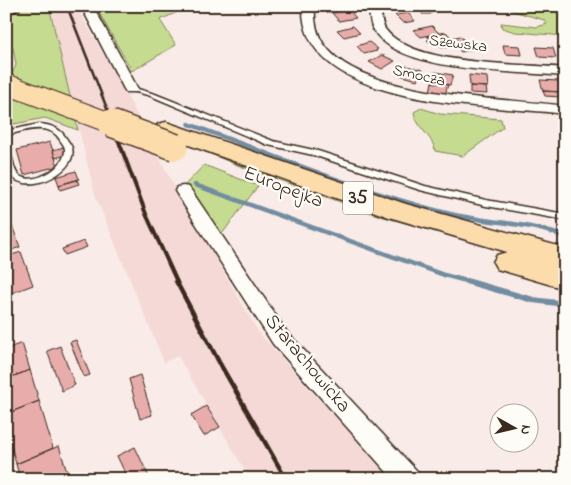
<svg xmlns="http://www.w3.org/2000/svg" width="571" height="485" font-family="'Indie Flower',sans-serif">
  <rect width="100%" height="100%" fill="#f9ece8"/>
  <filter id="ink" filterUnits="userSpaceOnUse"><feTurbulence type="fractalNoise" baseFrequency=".02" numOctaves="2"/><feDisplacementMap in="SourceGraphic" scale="10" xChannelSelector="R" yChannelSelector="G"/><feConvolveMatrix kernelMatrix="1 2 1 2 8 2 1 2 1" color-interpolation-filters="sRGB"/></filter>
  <g filter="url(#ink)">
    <path fill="#f4d9d6" d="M49 6H76L124 90 173 184 259 333 391 479H250L178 356 164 362 95 195Z"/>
    <path fill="#c5db90" stroke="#808257" d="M26 6H49L78 130 45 118 14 124 11 123 10 106 6 105V87L16 65 13 48 6 40V14Z
      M95 6H191L160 20 176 45 132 71Z
      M503 6H565L562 8 565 36 515 32 502 28 501 23 537 27 547 24 544 20 513 11Z
      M421 108 440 114 501 119 503 127 463 156 435 151C434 137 416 128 414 112Z
      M166 135 565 269 377 215 237 165Z
      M204 165 258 186 219 238 184 186Z"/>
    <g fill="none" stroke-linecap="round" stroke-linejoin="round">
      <path stroke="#728ca0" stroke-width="4.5" d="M189 124C275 156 361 192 450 214 489 223 528 222 565 237
        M195 185 444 275 470 282"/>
      <path stroke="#728ca0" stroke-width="6" d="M466 281 533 300 565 304"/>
    </g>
    <path fill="#e8adab" stroke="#3b2a1e" d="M421 6 430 7 431 14H422Z
      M349 10 356 18 339 21 332 13Z
      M408 13 415 21 403 23 395 15Z
      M353 26 360 33 344 37 337 30Z
      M432 26 439 33 421 37 413 30Z
      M446 32 452 38 430 43 427 40H431L427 36Z
      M460 36 467 43 442 48 440 45H444L440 41Z
      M369 42 378 49 376 50 377 51 364 54 357 46Z
      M472 42 480 48 461 52 454 45Z
      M503 45 520 46 522 55 505 54Z
      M536 47 553 48 556 58 539 57Z
      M382 55 395 61 382 69 369 62Z
      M406 66 423 70 417 80 400 75Z
      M435 72 453 75 450 85 432 82Z
      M469 75 487 77 488 87 470 86Z
      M540 80 559 81 562 92 543 91Z
      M432 82 448 85 445 94 430 92Z
      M470 86 486 87 487 94 470 93Z
      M543 91 562 92 563 95H559L560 97 545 96Z
      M50 142 58 166 24 175 17 150Z
      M64 147 67 155 55 158 53 150Z
      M76 171 79 179 59 185 56 177Z
      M77 180 79 184 60 190 59 185Z
      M11 223 20 247 12 250 6 235V225Z
      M84 241 87 247 65 255 62 249Z
      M21 252 33 285 9 294 6 286V257Z
      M76 340 90 375 84 377 70 342Z
      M22 343 30 370 6 379V349Z
      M60 346 75 385 62 391 47 351Z
      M30 370 39 401 6 414V379Z
      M140 375 152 415 140 419 129 379Z
      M39 401 53 448 16 464 6 426V414Z
      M206 406 220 427 204 436 191 415Z
      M59 446 69 479H20L16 464Z
      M135 447 150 479H128L117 456Z"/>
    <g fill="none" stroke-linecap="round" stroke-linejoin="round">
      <g stroke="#3b2a1e" stroke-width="3">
        <path id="lane" d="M131 87 155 94 273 141 318 151 425 186 486 200 565 214V220L486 206 420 190 313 155 268 145 151 96 129 90 128 89Z
          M39 124C51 125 60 128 66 138 68 141 71 145 72 148 79 173 19 201 7 169 5 163 6 156 6 150 16 155 10 174 24 178 39 182 65 167 65 150 65 146 62 143 60 140 56 133 49 129 41 129 29 128 18 133 6 135V131Z"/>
      </g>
      <g stroke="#3b2a1e" stroke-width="3">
        <path id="street" d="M81 6H93L138 89 136 92H126L124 89Z
          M303 6H315C314 19 316 32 323 43 360 99 503 97 565 106V114C495 105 299 110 303 6Z
          M369 6H381C381 13 381 22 385 29 413 67 520 63 565 68V76C518 71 398 74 373 29 369 22 370 14 369 6Z
          M183 186 189 187 287 332 417 471 421 479H393L273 344 175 191 177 187Z"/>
      </g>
      <g stroke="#3b2a1e" stroke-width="4">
        <path id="secondary" d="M6 6H21L19 9 6 14Z"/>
      </g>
      <g stroke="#3b2a1e" stroke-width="3">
        <path id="primary" d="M166 122 406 204 565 248V289L497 269 493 262 497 255 507 252 389 217 158 134 155 129 158 124Z"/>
      </g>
      <use href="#lane" fill="#fdfcf7" fill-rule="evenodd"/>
      <use href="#street" fill="#fdfcf7" fill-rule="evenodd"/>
      <use href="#secondary" fill="#fdfcf7" fill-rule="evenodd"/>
      <use href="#primary" fill="#fddcac" fill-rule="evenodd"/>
      <path stroke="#3b2a1e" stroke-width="2.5" d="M67 6 113 124"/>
      <path stroke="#3b2a1e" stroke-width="4" d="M112 123 146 214 177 282"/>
      <path stroke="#3b2a1e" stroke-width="4.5" d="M176 281 219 362 286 479"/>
      <g stroke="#3b2a1e" stroke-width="22" stroke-linecap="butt">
        <path id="primary-bridge-far1" d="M6 84 113 124"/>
      </g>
      <g stroke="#3b2a1e" stroke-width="29" stroke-linecap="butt">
        <path id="primary-bridge" d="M110 123 175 147"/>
      </g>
      <use href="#primary-bridge-far1" stroke="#fddcac" stroke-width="20"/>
      <use href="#primary-bridge" stroke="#fddcac" stroke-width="26"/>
    </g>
  </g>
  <g text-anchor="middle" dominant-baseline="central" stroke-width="4.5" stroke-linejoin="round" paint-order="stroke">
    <g font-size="16" fill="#3b2a1e" stroke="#fdfcf7">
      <text transform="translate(458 44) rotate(7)">Szewska</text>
      <text transform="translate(419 76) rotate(13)">Smocza</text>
    </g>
    <rect fill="#fdfcf7" stroke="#75695f" stroke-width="1" x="343" y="181.5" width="30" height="33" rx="4"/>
    <g font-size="19" font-weight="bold" fill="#3b2a1e">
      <text x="358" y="198">35</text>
    </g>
    <g font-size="20" fill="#3b2a1e" stroke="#fdfcf7">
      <text transform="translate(283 188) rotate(21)">Europejka</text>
      <text transform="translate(307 364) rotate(50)">Starachowicka</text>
    </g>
  </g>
  <rect width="571" height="485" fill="none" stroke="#fdfcf7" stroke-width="25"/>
  <rect x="12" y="12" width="546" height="460" fill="none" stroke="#3b2a1e" stroke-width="2" filter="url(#ink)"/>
  <g transform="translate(514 428) rotate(98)"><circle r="24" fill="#fdfcf7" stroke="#afa8a0"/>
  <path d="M0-4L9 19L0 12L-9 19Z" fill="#3b2a1e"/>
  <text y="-8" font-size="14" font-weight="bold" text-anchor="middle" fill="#3b2a1e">N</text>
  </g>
</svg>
